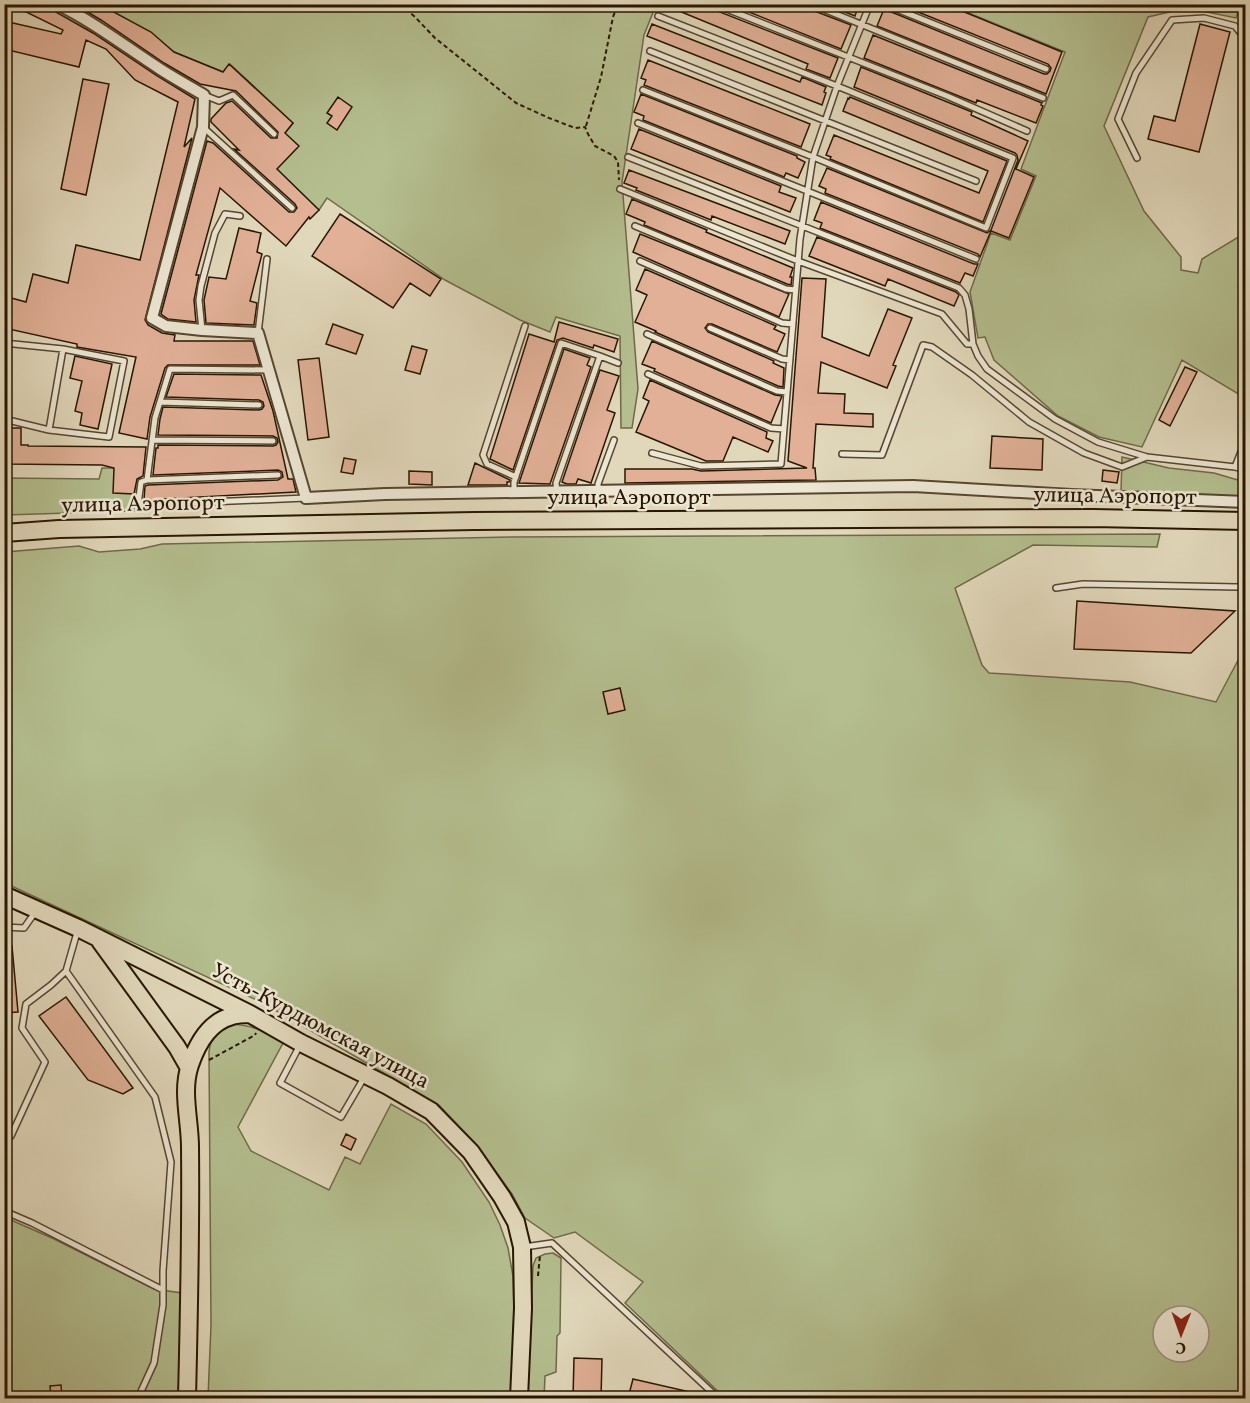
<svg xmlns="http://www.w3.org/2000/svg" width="1250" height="1403" font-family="Vollkorn,serif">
  <rect width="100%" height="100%" fill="#e1d8bb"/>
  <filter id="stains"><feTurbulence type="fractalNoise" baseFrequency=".00333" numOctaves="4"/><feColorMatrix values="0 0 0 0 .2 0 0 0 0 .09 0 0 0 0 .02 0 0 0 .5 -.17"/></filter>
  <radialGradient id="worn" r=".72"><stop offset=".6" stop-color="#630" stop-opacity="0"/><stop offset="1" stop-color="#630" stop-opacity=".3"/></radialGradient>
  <path fill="#b4be8f" stroke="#6e6a48" stroke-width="1.5" fill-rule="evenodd" d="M99 5H656L644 35 622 182 638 389 632 428H621L620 336 556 317 550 332 520 320 445 280 327 198 319 210 268 161 284 134 293 123 230 64 223 72 174 52Z
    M949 5H1240L1236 18 1187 8 1148 17 1104 126 1144 211 1181 257V270L1198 273 1202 259 1245 233V398L1182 360 1142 447 1099 437 1058 416 994 360 985 337 978 338 970 292 991 233 1010 240 1036 176 1021 169 1065 52Z
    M1122 457 1169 468 1214 473 1245 482V498L1121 492Z
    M102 468H112L140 474 134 511 5 515 4 478 99 479Z
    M1160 534 1157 547 1033 545 955 588 982 665 989 673 1130 682 1216 702 1245 647V1398H725L625 1303 643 1282 575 1232 554 1238 525 1218 512 1194 479 1148 439 1105 263 1003 5 883V552L79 546 99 552 140 549 162 544 511 537ZM1163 1316H1199V1352H1163Z
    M230 1024C254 1025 263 1031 283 1043L238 1127 251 1151 329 1190 345 1157 360 1164 391 1104 426 1124 462 1162 489 1202 500 1225 508 1248 513 1276 514 1312 512 1398H208L211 1325 209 1052C211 1035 215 1033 230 1024Z
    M4 1217 52 1238 154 1289 182 1293V1326L178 1398H5Z
    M553 1253 561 1258 560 1333 557 1336 556 1372 545 1376 544 1398H527L533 1266 536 1258 545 1254Z"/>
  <path fill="#e1b097" stroke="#281600" stroke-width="1.5" d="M10 4H50L54 11 93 33 156 75 195 99 184 147 192 138 145 320 148 325 162 333 175 335 174 341H253L260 365H168L165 368 150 417 147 439 119 433 136 357 77 347V344L4 328V296L26 302 33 274 68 283 76 245 140 260 178 102 135 80 106 49 86 40 79 67 4 49V21L61 34 63 30Z
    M74 4H99L151 32 174 52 223 72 229 64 293 123 285 133 299 146 277 169 319 210 310 219 309 217 286 246 220 188 196 275H199L194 300 196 322 168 319 161 314 207 141 213 143 289 212H294L297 208 295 204 234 149 239 150 211 122V119L226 103 232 101 271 138H277L278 132 236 91 200 84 164 63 101 20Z
    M662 4H709L712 9 838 58 830 78 806 69 808 64Z
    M729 4H806L809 9 851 25 841 49Z
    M825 4H859L855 16Z
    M898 4H945L1062 52 1046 94 877 26 884 9 1044 74H1047L1050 71 1051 68 1048 64Z
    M652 24 800 82 802 77 826 87 824 92 826 93 822 105 647 36Z
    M1200 24 1230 32 1199 152 1148 139 1154 116 1175 121Z
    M873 35 1042 103 1041 105 1043 106 1036 123 977 100 976 103 864 58Z
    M648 60 810 124 801 147 644 85 646 80 641 78Z
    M861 67 972 112 971 115 1028 141 1016 169 1034 177 1009 238 991 231 980 257 978 254 825 193 826 189 819 186 827 168 987 233 991 230 1018 160 1017 155 1015 153 854 87Z
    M83 79 109 84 86 195 61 189Z
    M641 94 797 156V158L805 162 798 178 786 173 784 177 643 120 644 116 634 112Z
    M338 97 352 107 337 130 327 123 332 116 327 113Z
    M850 97 1007 161 983 222 830 159 831 157 826 155 834 135 979 193 988 171 843 111 848 98 849 99Z
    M639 129 781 186 779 192 796 198 790 212 631 149Z
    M629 170 790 231 785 244 712 216 711 220 636 190 637 188 624 183Z
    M632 199 707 230 706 232 793 268 790 277H792L791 285 787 284 644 225 645 222 626 214Z
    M821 202 974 264H978L973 276 965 273 960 283 820 228 822 223 814 220Z
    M340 214 441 279 430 296 410 283 393 308 312 256Z
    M239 228 261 233 257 252 262 254 250 301 257 303 254 325 206 323 204 300 209 277 226 279Z
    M640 234 789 294 779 317 633 252Z
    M817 237 956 292 959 295 954 306 888 279 885 286 809 256Z
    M645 269 776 326 774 329 785 334 777 352 712 324H708L705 328 708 332 774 361 773 363 784 368 783 387 778 386 655 332 656 331 635 322 647 295 636 290Z
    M802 278 826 279 822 337 869 356 888 309 912 318 893 365 896 366 887 388 821 362 818 393 845 394 844 413 873 414V427L816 424 813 468H815L816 480 625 483V469H692L701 471 807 468 788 461Z
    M559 322 618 339 614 352 594 345 593 348 563 338 557 340 513 470 490 459 529 334 554 342Z
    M333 324 363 335 356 354 326 344Z
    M652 341 775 395 782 396 771 423 654 371 655 369 642 364Z
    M412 346 427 350 420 374 405 370Z
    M564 349 590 358 587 365 591 367 550 484 519 483Z
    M75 356 112 364 98 429 80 425 82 413 75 411 82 381 70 378Z
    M319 358 329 437 308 440 298 360Z
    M1185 367 1197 372 1170 426 1159 420Z
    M600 370 619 376 607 410 615 413 591 483 578 479 576 484H567L562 482Z
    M174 374 261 375 273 411 288 479H293L296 492 144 500 145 486 148 485 278 480 283 477 282 472 278 470 153 475 156 448H158V445L273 446 276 445 278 442 277 438 273 436 158 435 160 419 163 407 259 410 262 409 264 406 263 402 259 400 166 397Z
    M650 380 767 432 766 438 773 441 768 452 733 437 723 461H706L636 432 649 401 643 398Z
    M4 428H21V445H28V446L146 447 143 476 137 479 134 494 113 493 114 468 102 465 4 464Z
    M992 436 1043 439 1042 470 990 468Z
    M344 458 356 460 353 474 341 472Z
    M475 463 510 480 509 482H507V485H468Z
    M1103 470 1119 472 1117 483 1102 481Z
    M409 471 432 472V485L409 484Z
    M1077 601 1235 611 1191 653 1074 649Z
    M620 688 625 710 608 714 603 692Z
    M4 946H12L18 1012 4 1013Z
    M66 997 133 1088 123 1094 88 1080 39 1016Z
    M346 1134 356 1139 351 1150 341 1145Z
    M574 1358 602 1359 601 1398H573Z
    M633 1379 699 1394 698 1398H628Z
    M61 1385 62 1396 51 1397 50 1386Z"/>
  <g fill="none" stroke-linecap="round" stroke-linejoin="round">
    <g stroke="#56462f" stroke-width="8">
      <path id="lane" d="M714 4 947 96 1027 131
        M811 4 1043 98
        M884 4 1046 69
        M650 51 976 181
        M643 90 813 157 986 228 1013 158 837 86 658 16
        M204 95 219 101 233 95 274 134
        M638 123 976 259
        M203 127 292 208
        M628 157 959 288 965 295 969 309 973 344 978 356 987 369 1055 419 1098 442 1147 457 1235 467 1246 470
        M1137 158 1118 119 1136 73 1172 20 1204 18 1235 26 1246 40
        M620 189 798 261 942 314 967 344H973
        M635 226 786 289 795 290
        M640 261 782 323 793 324
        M710 328 782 359 790 360
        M202 330 199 300 201 286 215 233 225 214 240 216
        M258 333 267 259
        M647 334 777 391 787 392
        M4 343 63 349 124 361 109 437 49 430 4 419
        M600 356 618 363
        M268 370 170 369 155 418 147 480 141 482 138 505 306 498
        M648 374 771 428 784 429
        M160 402 259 405
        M49 430 63 349
        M152 440 273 441
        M652 453 701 466 781 464 800 239 813 157 837 86 870 4
        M842 454 882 455 923 345 932 347 972 375 1029 422 1084 453 1122 467 1147 457
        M1235 467 1246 439
        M516 477 487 464 483 455 525 326
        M147 480 278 475
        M598 491V484L614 440
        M514 492V482L561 343 600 356 556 483 557 491
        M1056 588 1083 584 1237 587 1246 584
        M4 927 24 928 36 911
        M66 971 155 1097 171 1162 163 1271V1305L154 1363 138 1398
        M300 1045 280 1083 341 1117 365 1076
        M11 1136 45 1062 22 1028 26 1004 51 985 66 971 78 929
        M4 1211 32 1223 163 1290
        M524 1247 552 1243 718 1398"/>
    </g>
    <g stroke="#56462f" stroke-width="14">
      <path id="street" d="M57 4C94 22 126 47 160 69 174 78 190 87 204 95L203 127 152 318 166 326 202 330 258 333 306 498 385 494 913 486 1072 495 1246 502"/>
    </g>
    <g stroke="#281600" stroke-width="20">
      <path id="primary" d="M4 533 59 529 474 521 1093 518 1246 521
        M4 895 78 928 250 1014 301 1043 388 1086 431 1111 471 1152 502 1197 516 1222 522 1247 523 1308 519 1398
        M100 941 177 1047 189 1068
        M187 1398C189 1315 191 1231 190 1147 190 1120 181 1091 190 1065 197 1044 209 1022 232 1016 238 1014 245 1014 250 1014"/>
    </g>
    <path stroke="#281600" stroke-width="2" stroke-dasharray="4.5 3" stroke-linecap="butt" d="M400 4 415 17 435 38 516 103 549 118 575 128 585 127 588 134 595 146 614 156 618 162 619 180
      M586 126 601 77 613 17 618 4
      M209 1060 255 1035 256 1033
      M538 1276 540 1255"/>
    <use href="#lane" stroke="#ece6d3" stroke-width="5"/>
    <use href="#street" stroke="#ece6d3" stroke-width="10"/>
    <use href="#primary" stroke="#e1d8bb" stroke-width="16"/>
  </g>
  <g text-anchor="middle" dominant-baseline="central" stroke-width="5" stroke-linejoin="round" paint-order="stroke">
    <g font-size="22" fill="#281600" stroke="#ece6d3">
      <text transform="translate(1115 497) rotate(1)">улица Аэропорт</text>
      <text x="629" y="498">улица Аэропорт</text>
      <text transform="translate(143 505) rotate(-1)">улица Аэропорт</text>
      <text transform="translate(320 1027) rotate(28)">Усть-Курдюмская улица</text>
    </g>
  </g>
  <rect width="1250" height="1403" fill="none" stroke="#e1d8bb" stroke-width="24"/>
  <rect x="6" y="6" width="1238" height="1391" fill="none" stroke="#281600" stroke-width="3"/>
  <rect x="12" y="12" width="1226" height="1379" fill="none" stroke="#281600" stroke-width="1.5"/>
  <g transform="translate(1181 1334) rotate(181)"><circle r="28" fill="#ece6d3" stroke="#9e937f" stroke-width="1.5"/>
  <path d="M0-4.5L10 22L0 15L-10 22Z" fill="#8f2418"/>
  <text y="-9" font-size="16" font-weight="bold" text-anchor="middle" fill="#281600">С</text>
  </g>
  <rect width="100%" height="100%" filter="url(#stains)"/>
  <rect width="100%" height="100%" fill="url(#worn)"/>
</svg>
